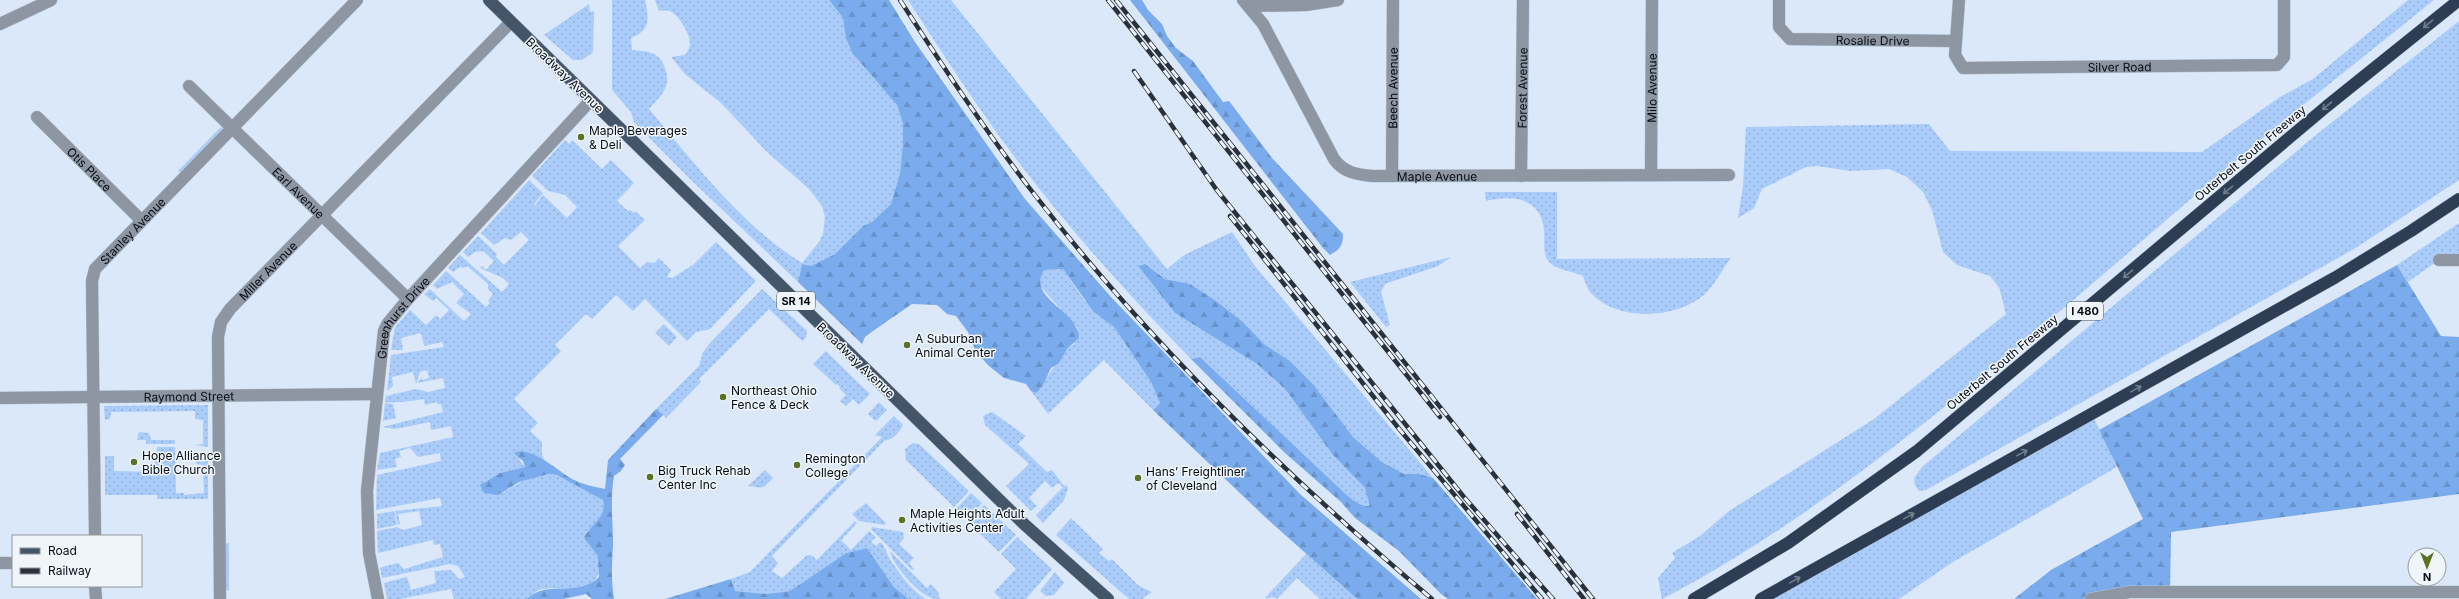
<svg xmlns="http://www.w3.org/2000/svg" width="2459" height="599" font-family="Inter,sans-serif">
  <defs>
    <pattern id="grass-dots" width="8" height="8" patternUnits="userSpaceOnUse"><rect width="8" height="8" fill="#aaccfa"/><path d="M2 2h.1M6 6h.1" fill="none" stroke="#91aed5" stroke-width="1.8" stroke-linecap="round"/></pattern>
    <pattern id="forest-firs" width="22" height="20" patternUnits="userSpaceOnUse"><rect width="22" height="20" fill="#7aabec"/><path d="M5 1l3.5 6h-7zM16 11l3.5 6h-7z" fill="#6892ca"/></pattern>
  </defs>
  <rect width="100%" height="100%" fill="#dbe8f9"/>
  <path fill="url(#grass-dots)" d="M612 0H645C649 18 651 31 631 38L632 50C650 52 660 51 666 71 667 76 668 81 666 86 663 95 655 102 649 109 695 164 741 225 802 263L819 242 823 234 825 217 822 206 809 189 767 152 721 103 685 74 671 57 685 55C688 51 690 48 690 43 690 34 678 13 669 11 666 10 662 11 659 11L655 0H829L843 18 853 54 897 105 903 124V143L900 173 891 204 872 222 863 226 835 254 811 266 802 264 798 282 688 177 634 122 631 112 612 90Z
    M908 0H951L1167 269 1184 255 1232 232 1255 266 1433 478 1419 474H1404L1382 462 1353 437 1313 384 1290 361 1264 344 1244 323 1190 284 1165 279 1145 264 1138 266 1175 313 1257 364 1285 389 1333 455 1365 488 1371 506C1356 507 1344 492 1334 483L1200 357 1191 359C1122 288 1055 214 997 133 966 90 937 45 908 0Z
    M2408 0H2434C2387 38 2339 76 2292 114 2217 175 2145 239 2071 302 1941 411 1813 520 1662 599L1658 578 1675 558 1672 553 1700 536 1729 511 1874 419 2006 314 1999 287 1990 276 1957 265 1943 252 1932 210 1923 192 1907 177 1889 169 1851 171 1817 166 1806 167 1762 189 1754 208 1738 218 1743 186 1746 127 1929 124 1950 151 2202 152 2280 97 2313 79Z
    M589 4 590 12 594 11 593 52 582 60H573L544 35Z
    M2459 21V180L2354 249 1926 490 1919 491 1915 485 1914 478 1922 467 2311 139Z
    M222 126V130L181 173 178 171Z
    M565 140 569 144 572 140 602 169 611 160 634 183 617 201 628 211 630 210 634 213 635 211 645 220 618 246 640 268 647 262 654 263 659 258 671 270 667 277 672 278 693 265 716 242 755 280 754 283 710 329 696 332 687 341 645 299 633 311 616 295 592 319 586 314 555 345 561 351 514 399 538 423 530 431 542 442V455L545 460 534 455 519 459 525 467 500 473 484 482 498 495C514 486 537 471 555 475 570 477 587 490 600 497L603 500C606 514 597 525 586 532L589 544C596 550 601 558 600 567 596 599 559 583 539 590 534 592 531 598 527 599 518 599 467 599 454 599L451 589 400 599H387L384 583 407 577 411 590 436 583 434 571 451 570 459 579 465 577 458 566 450 564 382 578 380 568 382 567 398 563 404 569 443 557 440 544 434 545 433 540 378 553 377 531 397 527 403 530 422 525 419 511 398 514 400 524 398 525 395 511 442 506 440 498 376 510 377 475 441 461 440 453 418 457 410 448 399 451 401 457 395 459 397 467 377 470 380 453 453 437 451 426 431 430 430 422 395 429 382 427 443 412 441 404H437V402L425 405 424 399C414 401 394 403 385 402L386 396 416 389 428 392 445 388 443 378 417 383 422 377V380L429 378 427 370 420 372 416 384 413 372 392 377 393 386 387 391 391 355 444 347 442 342 424 346 421 333 401 338 403 350H391L395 327 410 310 426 325 436 315 440 319 449 310 436 298 433 301 424 294 430 289 464 321 471 314 456 303 464 294 452 282 437 289 433 285 446 271 486 307 490 303 488 301 493 294 488 289V284L467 266 464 268 460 267 453 272 448 268 460 255 502 292 509 284 503 278 480 268 482 266 486 270 494 261 483 251 475 252 468 257 463 252 478 236 497 254 496 257 504 265 529 240 521 232 511 240 505 238 494 245 481 233 529 180 543 193 535 203 533 208 543 195 567 218 577 207 565 195 548 191 532 176Z
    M1485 192H1557V259L1731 258C1722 269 1715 285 1704 295 1676 319 1617 322 1591 293 1587 289 1585 281 1583 276 1572 270 1552 271 1546 257 1543 249 1545 237 1544 229 1540 197 1513 195 1486 201Z
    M2459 223V260H2439L2408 282 2397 265Z
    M1451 257 1438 266 1385 284 1381 292 1390 325 1386 327 1350 282Z
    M1063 269 1084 300 1114 327 1151 382 1160 403 1153 410 1104 360 1048 414 1031 391 1033 392C1051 380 1055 356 1074 344L1078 328 1039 285V278L1044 270Z
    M762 289 807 331 806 337 803 341 800 339 769 309 699 379 701 382 666 418 656 409 699 366 703 352 710 343Z
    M664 324 677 337 669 346 655 333Z
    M826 351 870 394 859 405 853 399 846 406 840 401 846 395 839 388 840 387 837 384 836 385 813 364Z
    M879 402 887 410 876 421 868 414Z
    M385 403 393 404 396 418 383 421Z
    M208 405V447L195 445 203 444V420L195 419V411L111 412 110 419 105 420 104 406Z
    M992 412 1026 436 1018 444 1047 472 1052 470 1064 486 1066 485 1068 488 1064 500 1043 523 1036 515 1063 487 1058 483 1052 488 1045 481 1029 498 1037 506 1031 511 1006 486 1029 464 985 425 983 416Z
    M2092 414 2117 467 1953 562 1899 599H1761Z
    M894 416 903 425C898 434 894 439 884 441L772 556 778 563 772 571 782 578 807 555H811L817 560 855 521 857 523 841 540 851 550 869 531 876 537 871 542 876 546 880 542C886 547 887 555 891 561 900 574 912 591 926 599H909L894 587 867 548 846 553 790 591 766 594 734 591 731 579 750 572 882 437 875 435Z
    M139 432 149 433 151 440H175V444H146V440H137Z
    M913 443 919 444 969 491 954 507 906 460 905 449Z
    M157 447H175L176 493H184V495L204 493 203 465 197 464 195 461 198 459H208V499H157V495H105V456H114V471L154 472Z
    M765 470 773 478C761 490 765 488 748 486Z
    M971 493 982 503 966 519 956 509Z
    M866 503 886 523 885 525 859 521 852 514Z
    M984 505 1016 535 999 552 968 522Z
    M394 511 397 525 377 529V514Z
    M1071 518 1103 549 1099 553 1109 561 1112 559 1139 586 1152 592 1142 599H1129L1056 535Z
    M872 527 903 532 904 538 899 544 914 558 909 563 914 569 912 570 871 529Z
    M1017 537 1052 569 1026 599H1001L994 592 1016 569 1001 554Z
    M229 543V591L225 589 224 544Z
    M890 551 927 588 931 584 939 593 938 595 941 599C937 599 933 599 929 597 917 592 892 564 890 551Z
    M1306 554 1357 599H1320L1297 578 1277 599 1272 597 1264 599Z
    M1055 572 1064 583 1054 595 1046 596 1040 591Z"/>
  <path fill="url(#forest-firs)" d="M829 0H889L915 42 1025 199 1111 297 1300 494 1421 599H1357L1265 517 1153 410 1160 403 1151 382 1114 327 1093 311 1063 269 1044 270C1026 299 1079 310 1079 338L1067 349 1059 363 1051 368 1043 385 1036 393 1031 391 1026 384 1004 378 989 366 976 352 968 332 956 316 947 314 937 305 912 304 873 331 865 337 862 344 798 282 802 264 811 266 835 254 863 226 872 222 891 204 900 173 903 143V124L897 105 853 54 846 38 843 18Z
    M1130 0H1142L1148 10 1162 24 1167 36 1176 48 1193 61 1223 102 1229 101 1272 158 1343 234C1343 246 1340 249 1330 255L1323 248Z
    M1145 264 1165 279 1190 284 1216 301 1244 323 1264 344 1290 361 1313 384 1353 437 1382 462 1404 474H1419L1433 478 1537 599H1448L1441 594 1399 551 1355 518 1341 502 1285 453 1191 359 1200 357 1334 483C1344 492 1357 507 1370 506L1365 488 1333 455 1285 389 1257 364 1175 313 1138 266Z
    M2397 265 2441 336 2459 337V494L2171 532 2170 592 2091 599H2014L2051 570 2143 519 2099 430Z
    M656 409 663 415 620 459 625 465 621 471 614 476C610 499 613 522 613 544 612 563 611 580 614 599H592L586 594 564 599H527C547 579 579 598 599 577L598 556 584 538C590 524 607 519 603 500L557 475 548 474 519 482 498 495 484 493 480 485 500 473 525 467 523 461 514 453C531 445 558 471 572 479 582 484 594 487 605 489L608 460Z
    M867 548 894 587 909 599H665L731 579 735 591 766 594 790 591 846 553Z"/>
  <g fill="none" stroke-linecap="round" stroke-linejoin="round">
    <g stroke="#b9c5d5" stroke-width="13">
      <g id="minor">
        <path id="s1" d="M1243 0 1263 24 1334 159C1343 172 1357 175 1373 176L1729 175"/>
        <path id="s2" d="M1779 0V27L1790 39 1955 41"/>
        <path id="s3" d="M1959 0 1955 55 1963 68 2277 65 2284 57V0"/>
        <path d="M1250 6 1306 5 1338 0"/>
        <path d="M0 24 51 0"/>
        <path id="s4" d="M189 86 408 299"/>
        <path id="s5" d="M37 117 141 220"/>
        <path id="s6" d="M1651 175 1652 0"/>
        <path id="s7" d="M1392 176 1393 0"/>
        <path id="s8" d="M1521 176 1523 0"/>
        <path d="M2439 260H2459"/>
        <path id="s9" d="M0 398 377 394"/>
        <path id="s10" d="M95 536 92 281 95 269 357 0"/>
        <path d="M0 563H13"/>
        <path d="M95 586 96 599"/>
        <path id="s11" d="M220 599 218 337 221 322 230 309 511 22"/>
        <path id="s12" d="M378 599 369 553 367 491 371 452 384 331 388 323 408 299 591 100"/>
        <path d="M2091 599 2130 592H2459"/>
      </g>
    </g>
    <g stroke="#b9c5d5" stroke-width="13">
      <path id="major" d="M489 0 1024 524 1108 599"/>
    </g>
    <g stroke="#b9c5d5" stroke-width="13">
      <path id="highway" d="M1694 599 1788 543 1917 451 2327 106 2459 0
        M1761 599 2336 277 2411 231 2459 199"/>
    </g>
    <use href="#minor" stroke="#8d96a2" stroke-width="12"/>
    <use href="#major" stroke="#455569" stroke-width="12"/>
    <use href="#highway" stroke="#2d3e54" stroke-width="12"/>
    <g stroke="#29313b" stroke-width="4.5">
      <path id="rail" d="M900 0C942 65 984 129 1031 190 1148 342 1286 476 1432 599
        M1108 0 1440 417
        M1116 0 1593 599
        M1134 71 1216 189 1464 497 1553 599
        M1230 216 1400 430 1542 599
        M1517 514 1584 599"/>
    </g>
    <use href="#rail" stroke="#f0f5fa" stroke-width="3" stroke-dasharray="9" stroke-linecap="butt"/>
  </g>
  <defs><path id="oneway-shaft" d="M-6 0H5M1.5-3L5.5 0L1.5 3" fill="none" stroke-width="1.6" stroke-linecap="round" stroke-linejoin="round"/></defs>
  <g stroke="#717e8e">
    <use href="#oneway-shaft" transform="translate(2428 24) rotate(141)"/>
    <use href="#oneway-shaft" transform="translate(2327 106) rotate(140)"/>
    <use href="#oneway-shaft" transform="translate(2228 190) rotate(140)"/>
    <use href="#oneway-shaft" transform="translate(2128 274) rotate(140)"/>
    <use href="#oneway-shaft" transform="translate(2136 389) rotate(-29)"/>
    <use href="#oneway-shaft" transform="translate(2022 453) rotate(-29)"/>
    <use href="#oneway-shaft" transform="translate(1909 516) rotate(-29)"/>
    <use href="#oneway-shaft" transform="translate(1795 580) rotate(-29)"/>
  </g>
  <g fill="#597224" stroke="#f0f5fa" stroke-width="1.5">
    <circle cx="581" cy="137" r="4"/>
    <circle cx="907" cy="345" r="4"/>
    <circle cx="723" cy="397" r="4"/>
    <circle cx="134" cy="462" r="4"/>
    <circle cx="797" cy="465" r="4"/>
    <circle cx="650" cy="477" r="4"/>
    <circle cx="1138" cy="478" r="4"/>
    <circle cx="902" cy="520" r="4"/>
  </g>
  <g text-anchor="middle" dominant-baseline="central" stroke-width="3" stroke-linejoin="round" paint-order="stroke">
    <g fill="#f0f5fa" stroke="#4c525a" stroke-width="1">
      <rect x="777" y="292" width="38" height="18" rx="3"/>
      <rect x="2067" y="302" width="36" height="18" rx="3"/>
    </g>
    <g font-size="11" font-weight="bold" fill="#050c15">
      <text x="796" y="301">SR 14</text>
      <text x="2085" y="311">I 480</text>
    </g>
    <g font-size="12" fill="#050c15" stroke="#f0f5fa">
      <text stroke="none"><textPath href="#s2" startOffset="126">Rosalie Drive</textPath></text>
      <text stroke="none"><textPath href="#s3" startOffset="227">Silver Road</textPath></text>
      <text transform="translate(565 75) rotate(44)">Broadway Avenue</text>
      <text stroke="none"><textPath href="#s7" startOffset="88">Beech Avenue</textPath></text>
      <text stroke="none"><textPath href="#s8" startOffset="88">Forest Avenue</textPath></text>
      <text stroke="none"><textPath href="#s6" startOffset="87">Milo Avenue</textPath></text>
      <text transform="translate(2250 153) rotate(-40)">Outerbelt South Freeway</text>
      <text stroke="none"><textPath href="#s5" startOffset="74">Otis Place</textPath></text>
      <text stroke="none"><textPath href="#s1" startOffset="292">Maple Avenue</textPath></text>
      <text stroke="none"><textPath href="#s4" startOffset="153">Earl Avenue</textPath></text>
      <text stroke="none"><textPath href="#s10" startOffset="321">Stanley Avenue</textPath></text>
      <text stroke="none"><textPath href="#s11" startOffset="347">Miller Avenue</textPath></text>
      <text stroke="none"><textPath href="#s12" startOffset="290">Greenhurst Drive</textPath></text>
      <text transform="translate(856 360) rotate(44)">Broadway Avenue</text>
      <text transform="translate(2002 362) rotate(-40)">Outerbelt South Freeway</text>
      <text stroke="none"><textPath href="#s9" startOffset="189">Raymond Street</textPath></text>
    </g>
    <g font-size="12" fill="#050c15" stroke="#f0f5fa" text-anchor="start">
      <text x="589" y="130">Maple Beverages<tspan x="589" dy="14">&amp; Deli</tspan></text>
      <text x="915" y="338">A Suburban<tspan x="915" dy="14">Animal Center</tspan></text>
      <text x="731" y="390">Northeast Ohio<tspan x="731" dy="14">Fence &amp; Deck</tspan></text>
      <text x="142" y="455">Hope Alliance<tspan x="142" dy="14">Bible Church</tspan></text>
      <text x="805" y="458">Remington<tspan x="805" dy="14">College</tspan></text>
      <text x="658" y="470">Big Truck Rehab<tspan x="658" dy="14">Center Inc</tspan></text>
      <text x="1146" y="471">Hans’ Freightliner<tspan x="1146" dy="14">of Cleveland</tspan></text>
      <text x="910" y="513">Maple Heights Adult<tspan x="910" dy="14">Activities Center</tspan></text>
    </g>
  </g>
  <rect x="12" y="535" width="130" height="52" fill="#f0f5fa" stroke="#92989e"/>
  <rect x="20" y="548" width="20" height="6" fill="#455569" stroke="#92989e"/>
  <text x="48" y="555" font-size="12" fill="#050c15">Road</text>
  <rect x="20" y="568" width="20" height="6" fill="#29313b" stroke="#92989e"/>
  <text x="48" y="575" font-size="12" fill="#050c15">Railway</text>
  <g transform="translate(2427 567) rotate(180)"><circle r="19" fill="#f0f5fa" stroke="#92989e"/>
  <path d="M0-3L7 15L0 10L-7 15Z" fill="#597224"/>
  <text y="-6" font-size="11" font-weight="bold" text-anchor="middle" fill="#050c15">N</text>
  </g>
</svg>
